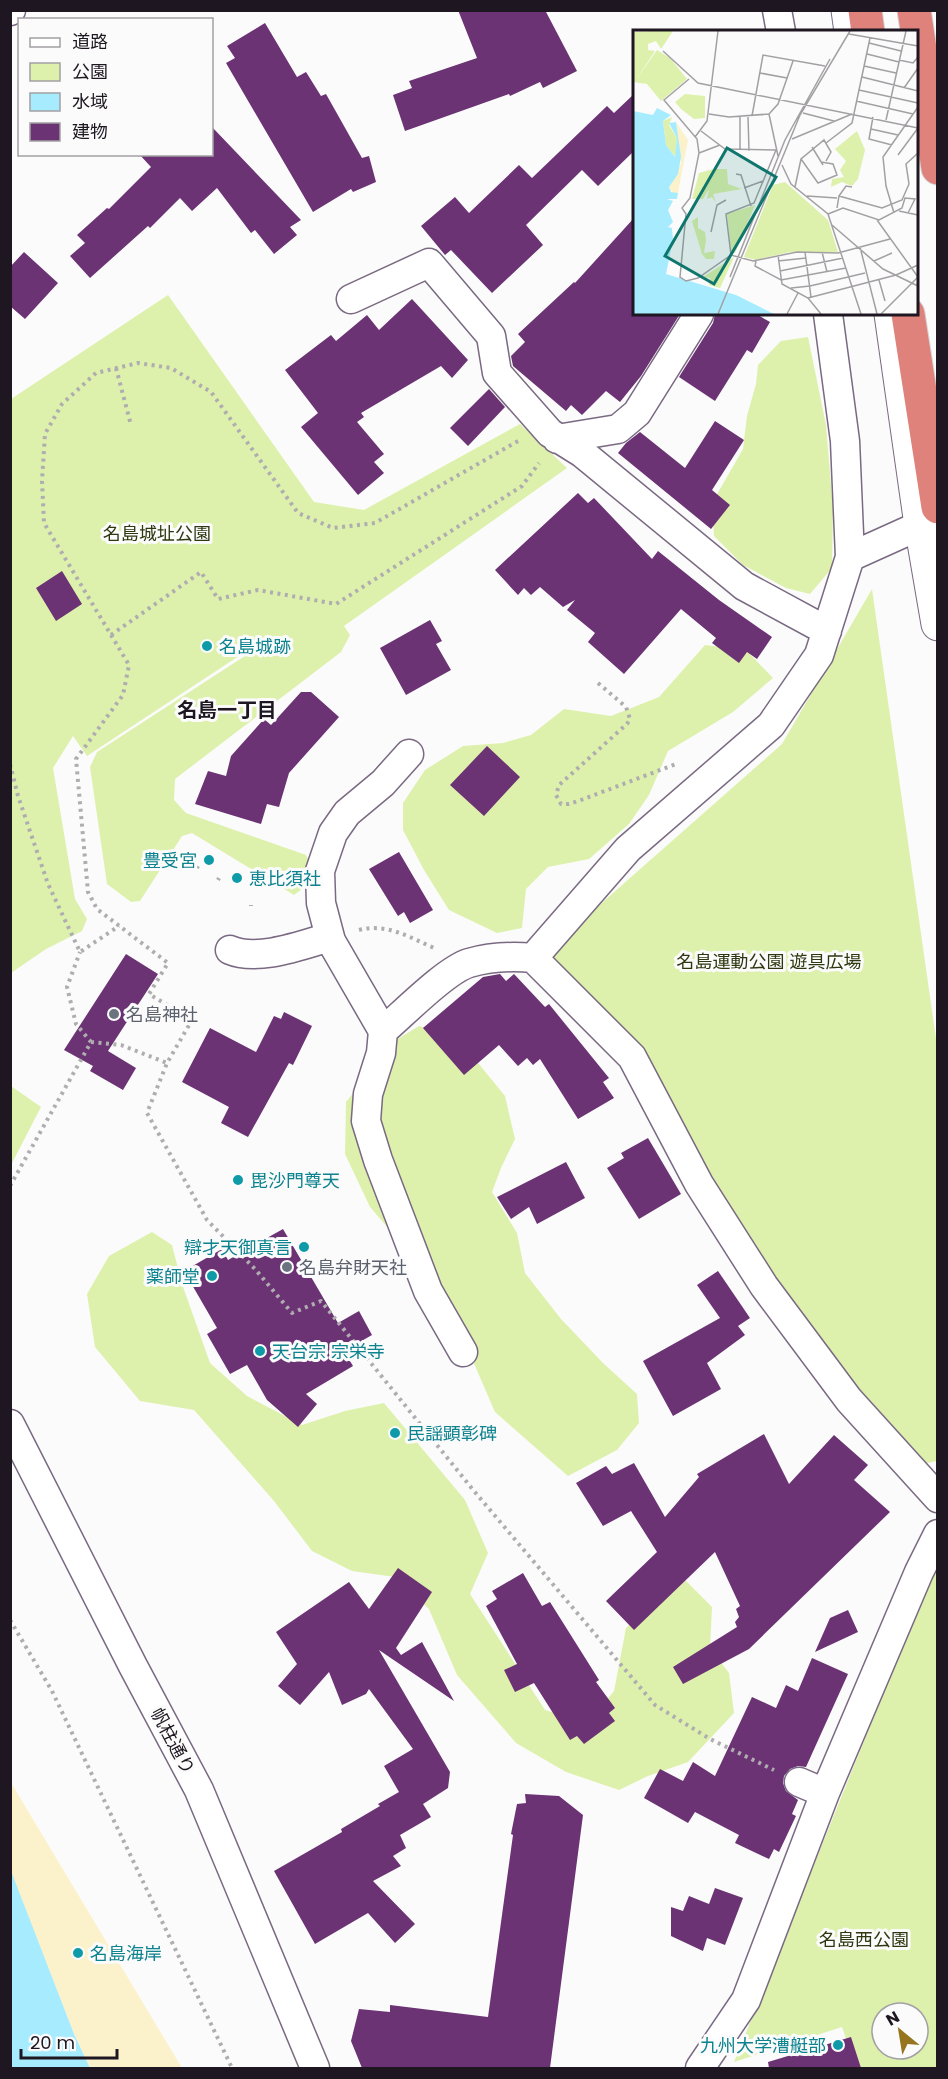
<svg xmlns="http://www.w3.org/2000/svg" width="948" height="2079" font-family="Poppins,'Noto Sans JP',sans-serif">
  <rect width="100%" height="100%" fill="#fbfbfb"/>
  <path fill="#ddf1ac" fill-rule="evenodd" d="M168 295 314 502 364 510 520 424 567 468 344 626 350 635 341 652 175 779 174 800 186 813 306 855 310 863 307 885 294 895 192 833 182 836 140 901 131 902 107 884 90 767 97 752 251 652V648L87 756 73 736 53 768 75 899 87 919 82 931 46 949 11 973V399Z
    M808 337 826 425 833 509 832 568 810 594 786 588 743 565 714 536 712 503 743 449 747 416 756 384 758 365 781 341Z
    M872 589 937 1046V1461L918 1465 857 1399 709 1183 648 1056 545 953 782 744Z
    M705 645 746 650 773 678 733 712 668 751 649 795 629 824 589 859 548 867 526 889 522 928 497 933 449 910 424 870 403 830V803L425 770 463 746 503 743 531 735 564 709 611 716 659 697Z
    M419 1026 454 1036 474 1058 505 1096 515 1139 501 1168 492 1192 517 1233 525 1273 561 1319 603 1363 637 1394 639 1423 617 1450 568 1476 495 1412 443 1292 370 1207 345 1154 346 1102 396 1040Z
    M11 1086 41 1107 11 1165Z
    M152 1232 172 1245 182 1284 210 1363 247 1396 302 1425 345 1411 384 1403 465 1500 488 1553 470 1594 545 1710 588 1723 614 1691 626 1628 643 1611 685 1580 712 1607 710 1648 729 1673 734 1713 688 1762 648 1776 619 1790 566 1772 516 1743 457 1675 429 1609 395 1577 352 1571 312 1551 274 1501 194 1410 140 1401 95 1347 87 1294 109 1256Z
    M937 1571V2068H856L842 2027 734 2062 926 1588ZM882 2013H918V2049H882Z"/>
  <path fill="#fbf2cc" d="M10 1781 182 2068H90L74 2034 11 1873Z"/>
  <path fill="#a6ecfe" d="M11 1871 74 2034 90 2068H11Z"/>
  <path fill="#6b3274" d="M458 10H545L577 71 543 88 540 82 510 96 509 94 405 131 393 95 412 88 409 81 477 58Z
    M265 23 297 77 306 72 321 96 326 94 362 158 369 156 376 182 353 192 351 189 313 212 226 63 235 58 227 46Z
    M634 94V151L598 186 582 170 526 225 543 245 492 293 451 250 445 255 421 226 455 197 469 213 519 165 532 178 607 106 614 113Z
    M212 127 301 220 290 227 297 235 274 254 255 230 251 233 217 188 192 211 180 198 150 228 148 226 90 278 70 256 85 243 77 235 107 208 109 209 151 167 139 154H212Z
    M634 218V314H680L641 376 620 402 606 391 582 415 571 405 566 411 513 366 511 356 525 342 518 334 574 282 575 283Z
    M24 252 58 283 25 319 10 306V267Z
    M412 299 468 360 452 378 441 366 361 413 364 417 357 422 384 454 374 462 384 473 358 495 301 427 318 413 285 370 331 335 336 341 367 315 379 330Z
    M715 314H756L770 322 752 353 747 350 715 401 679 377 713 323Z
    M489 389 505 407 468 446 450 428Z
    M715 421 744 440 712 490 730 505 711 529 618 453 626 443 640 432 685 468Z
    M578 493 588 503 594 498 652 559 658 551 719 600 772 637 757 659 747 652 739 663 712 643 716 638 681 609 624 674 588 642 595 633 567 610 575 600 563 607 540 587 531 595 524 588 518 595 495 570Z
    M62 571 82 604 56 621 36 588Z
    M430 620 442 641 436 644 451 670 406 695 380 648Z
    M301 692H311L339 717 289 773 279 807 267 804 261 824 195 804 208 771 226 776 231 756 264 719 271 725Z
    M487 746 520 777 484 816 450 785Z
    M399 852 433 910 410 923 404 912 398 916 369 869Z
    M126 954 158 974 108 1051 136 1068 123 1090 90 1071 93 1066 64 1050Z
    M500 974 506 981 514 974 545 1007 549 1004 609 1078 603 1082 614 1098 578 1119 540 1059 533 1065 527 1058 518 1066 499 1045 464 1075 423 1028 483 977Z
    M284 1012 312 1026 293 1065 289 1063 248 1137 221 1123 229 1107 182 1082 210 1028 256 1052 274 1016 281 1019Z
    M648 1138 681 1194 639 1219 607 1168 624 1158 621 1153Z
    M566 1162 585 1198 537 1224 529 1207 511 1219 497 1197Z
    M283 1229 338 1323 359 1311 372 1335 344 1351 353 1366 306 1394 317 1404 298 1427 267 1400 247 1365 230 1374 207 1334 217 1328 184 1271 222 1249 228 1260Z
    M718 1271 750 1318 738 1326 745 1335 707 1363 721 1389 673 1416 643 1361 720 1318 697 1285Z
    M764 1434 789 1484 834 1435 868 1465 854 1480 890 1512 749 1649 683 1684 673 1667 737 1627 735 1622 739 1617 736 1609 740 1606 715 1552 634 1630 606 1601 657 1552 631 1511 603 1526 576 1483 606 1466 612 1474 634 1463 665 1517 699 1477 697 1474Z
    M398 1568 432 1592 396 1648 401 1655 422 1642 454 1701 379 1650 450 1772 448 1788 423 1804 431 1817 400 1835 406 1848 393 1856 401 1866 373 1881 415 1924 395 1943 368 1913 315 1944 274 1871 342 1832 341 1829 380 1806 378 1804 399 1792 384 1766 413 1749 369 1689 366 1694 342 1705 329 1672 300 1705 278 1686 297 1664 276 1632 349 1582 369 1609Z
    M523 1573 542 1606 550 1602 599 1680 596 1682 615 1708 609 1713 615 1721 584 1744 577 1736 570 1740 534 1683 515 1692 504 1670 517 1664 486 1606 497 1599 492 1591Z
    M848 1610 858 1632 815 1652 830 1618Z
    M812 1658 848 1674 806 1767 798 1766 790 1769 784 1776 783 1783 786 1791 798 1800 792 1814 796 1816 779 1852 774 1849 769 1859 735 1843 739 1835 695 1812 688 1823 644 1798 660 1769 683 1781 693 1762 715 1776 752 1697 776 1708 786 1685 798 1691Z
    M525 1794 559 1796 583 1815 550 2068H362L351 2041 359 2009 390 2012V2005L488 2017 513 1835 511 1834 517 1804 526 1803Z
    M715 1888 743 1898 725 1945 707 1938 703 1951 671 1936V1907L683 1911 689 1896 709 1904Z
    M851 2037 861 2068H769L768 2062Z"/>
  <g fill="none" stroke-linecap="round" stroke-linejoin="round">
    <g stroke="#7a6982" stroke-width="31">
      <path id="street" d="M777 10 781 32
        M10 11 11 10
        M351 299 429 263 491 336 497 373 550 433 582 453 744 586 827 631
        M828 314 845 441 850 557 819 655 771 725 628 849 533 958 632 1057 699 1184 764 1286 849 1400 938 1498
        M557 439 618 429 637 413 699 314
        M850 557 921 525 938 522
        M409 754 383 783 347 813 333 833 320 871 321 903 331 941 383 1031 381 1053 368 1094 366 1121 378 1160 428 1291 463 1352
        M230 950C258 962 302 945 330 937
        M383 1031C403 1014 446 970 469 963 490 957 512 956 533 958
        M10 1424 133 1666 199 1790 315 2068
        M799 1782 825 1793
        M700 2068 746 2000 825 1793 919 1572 938 1534"/>
    </g>
    <g stroke="#7a6982" stroke-width="35">
      <path id="secondary" d="M848 10 851 32
        M891 314 921 525 938 624"/>
    </g>
    <g stroke="#d6d5d7" stroke-width="35">
      <path id="highway" d="M865 10 868 32
        M914 10 938 168
        M908 314 938 507"/>
    </g>
    <path stroke="#afadb0" stroke-width="4" stroke-dasharray="3 4.5" stroke-linecap="butt" d="M116 368 131 425
      M518 441 375 523 333 528 298 513 211 392 171 368 138 363 96 373 62 404 45 434 42 481 44 523 129 665 123 695 76 759 88 892 97 909 168 963 149 994 192 1020 167 1063 147 1113 207 1220 255 1269 292 1313 321 1301 474 1491 655 1705 710 1739 774 1770
      M111 635 201 572 218 599 258 590 336 604 522 486 539 463
      M598 683 626 707 630 719 627 724 559 785 556 795 561 804H569L581 800 676 764
      M10 764 18 796 48 884 80 952 119 926
      M197 868 198 866
      M218 880 219 878
      M251 906V905
      M359 930C387 923 409 937 434 948
      M91 1042 121 1045 167 1063
      M10 1186 91 1042 76 1024 67 987 80 952
      M10 1620 52 1691 232 2068"/>
    <use href="#street" stroke="#fff" stroke-width="28"/>
    <use href="#secondary" stroke="#fff" stroke-width="33"/>
    <use href="#highway" stroke="#de827b" stroke-width="33"/>
  </g>
  <g fill="#0f9aa8" stroke="#fbfbfb" stroke-width="2">
    <circle cx="207" cy="646" r="6"/>
    <circle cx="209" cy="860" r="6"/>
    <circle cx="237" cy="878" r="6"/>
    <circle cx="238" cy="1180" r="6"/>
    <circle cx="304" cy="1247" r="6"/>
    <circle cx="212" cy="1276" r="6"/>
    <circle cx="260" cy="1351" r="6"/>
    <circle cx="395" cy="1433" r="6"/>
    <circle cx="78" cy="1953" r="6"/>
    <circle cx="838" cy="2045" r="6"/>
  </g>
  <g fill="#6b7280" stroke="#fbfbfb" stroke-width="2">
    <circle cx="114" cy="1014" r="6"/>
    <circle cx="287" cy="1267" r="6"/>
  </g>
  <g text-anchor="middle" dominant-baseline="central" stroke-width="6" stroke-linejoin="round" paint-order="stroke">
    <g font-size="18" fill="#2e3710" stroke="#fbfbfb">
      <text x="157" y="533">名島城址公園</text>
      <text x="769" y="961">名島運動公園 遊具広場</text>
      <text x="864" y="1939">名島西公園</text>
    </g>
    <g font-size="18" fill="#0d838f" stroke="#fbfbfb" text-anchor="start">
      <text x="219" y="646">名島城跡</text>
      <text x="197" y="860" text-anchor="end">豊受宮</text>
      <text x="249" y="878">恵比須社</text>
      <text x="250" y="1180">毘沙門尊天</text>
      <text x="292" y="1247" text-anchor="end">辯才天御真言</text>
      <text x="200" y="1276" text-anchor="end">薬師堂</text>
      <text x="272" y="1351">天台宗 宗栄寺</text>
      <text x="407" y="1433">民謡顕彰碑</text>
      <text x="90" y="1953">名島海岸</text>
      <text x="826" y="2045" text-anchor="end">九州大学漕艇部</text>
    </g>
    <g font-size="18" fill="#5b616d" stroke="#fbfbfb" text-anchor="start">
      <text x="126" y="1014">名島神社</text>
      <text x="299" y="1267">名島弁財天社</text>
    </g>
    <g font-size="18" fill="#1e1721" stroke="#fbfbfb">
      <text transform="translate(173 1741) rotate(62)">帆柱通り</text>
    </g>
    <g font-size="20" font-weight="bold" fill="#1e1721" stroke="#fbfbfb">
      <text x="227" y="710">名島一丁目</text>
    </g>
  </g>
  <g transform="translate(633 30)">
    <rect width="285" height="285" fill="#fbfbfb"/>
    <path d="M21 1H40L28 19 23 11 15 14V20L22 21 3 50 24 20 37 28 54 49 28 71 14 54 0 52V2ZM52 64 72 66V88L61 89 48 79 42 72ZM39 87 36 95 44 108 43 128 33 115 30 91ZM224 101 232 120 225 149 219 156 209 152 198 157 199 149 211 147 207 140 213 131 202 119ZM80 139H94L95 154 109 159 80 164 83 173 79 167 74 169 76 159 70 169H59L66 143ZM152 152 195 190 205 222H157L123 230 111 227 140 155ZM122 175 102 223 98 222 94 184ZM65 187V198L72 202 73 210 71 223 82 221 81 229H73L69 224 59 191ZM101 227 87 258 76 255 77 248 70 247Z" fill="#ddf1ac"/>
    <path d="M43 92 55 110 45 163H40L36 157 48 134Z" fill="#fbf2cc"/>
    <path d="M24 78 38 85 30 91 33 115 42 127 44 108 36 93 43 92 48 127 45 144 36 157 38 162 45 163 44 169H34L40 171 35 180 40 192 35 197 39 198 40 209 33 244 103 265 141 284H0V81L20 85Z" fill="#a6ecfe"/>
    <path fill="none" stroke="#a3a0a4" stroke-width="1.5" d="M216 4 285 16M236 13 268 21M30 21 65 53 285 98M234 24 266 32M266 30 280 33 285 27M231 36 263 43M127 43 154 48M229 47 285 61M56 49 31 70 64 109 66 123 57 168 49 178 53 184 47 247 53 251 65 248 98 225 120 231 164 222 205 223 257 209M271 58 285 38M226 60 285 73M223 71 280 84M170 83 201 91M76 84 96 87 136 84M136 84 145 126M136 84 145 74 160 31M119 86 130 25 192 36M107 87V119M115 87 116 121M240 87 236 109 259 115M253 90 273 1M238 99 265 105M68 101 92 119 143 120 121 173 93 184 98 225M62 107 74 91 85 1M159 109 219 84M193 113 219 93 237 8M179 117 190 135M66 123 87 115M265 125 285 98M168 129 185 153 204 145 200 134 188 132M149 135 158 154 195 184 228 284M103 144 108 145 118 176M162 157 168 129 191 110 198 122 193 131M111 158 130 151M174 166 204 168M206 166 213 156 219 157M204 178 206 166 249 178 269 170 276 154 273 134 285 123M266 181 285 185M261 183 253 156 250 127 285 77M195 184 210 178 246 190 269 178 272 168 282 169 275 183M244 190 285 247M199 195 250 239 285 256M78 202 84 175 93 170M227 217 244 284M172 222 178 267M189 222 194 242M145 225 149 254 175 268 188 284M123 231 122 236 148 250 213 238M145 231 173 228M241 231 259 223M147 241 210 228M97 247 152 110 197 29M246 250 252 271M177 256 232 243M158 258 177 256M175 268 263 245 285 235M85 284 167 85 217 1M154 284 165 263M248 284 285 247"/>
    <path fill="#0f766e" fill-opacity="0.15" stroke="#0f766e" stroke-width="3" d="M94 118 143 147 81 254 32 226Z"/>
    <rect width="285" height="285" fill="none" stroke="#1e1721" stroke-width="3"/>
  </g>
  <rect width="948" height="2079" fill="none" stroke="#1e1721" stroke-width="24"/>
  <rect x="18" y="18" width="195" height="138" fill="#fbfbfb" stroke="#a3a0a4" stroke-width="1.5"/>
  <rect x="30" y="38" width="30" height="9" fill="#ffffff" stroke="#a3a0a4" stroke-width="1.5"/>
  <text x="72" y="48" font-size="18" fill="#1e1721">道路</text>
  <rect x="30" y="63" width="30" height="18" fill="#ddf1ac" stroke="#a3a0a4" stroke-width="1.5"/>
  <text x="72" y="78" font-size="18" fill="#1e1721">公園</text>
  <rect x="30" y="93" width="30" height="18" fill="#a6ecfe" stroke="#a3a0a4" stroke-width="1.5"/>
  <text x="72" y="108" font-size="18" fill="#1e1721">水域</text>
  <rect x="30" y="123" width="30" height="18" fill="#6b3274" stroke="#a3a0a4" stroke-width="1.5"/>
  <text x="72" y="138" font-size="18" fill="#1e1721">建物</text>
  <g transform="translate(900 2031) rotate(330)"><circle r="28" fill="#fbfbfb" stroke="#a3a0a4" stroke-width="1.5"/>
  <path d="M0-4.5L10 22L0 15L-10 22Z" fill="#96751e"/>
  <text y="-9" font-size="16" font-weight="bold" text-anchor="middle" fill="#1e1721">N</text>
  </g>
  <path d="M21 2049v9h96v-9" fill="none" stroke="#1e1721" stroke-width="3"/>
  <text x="30" y="2049" font-size="18" fill="#1e1721" stroke="#fbfbfb" stroke-width="4.5" paint-order="stroke">20 m</text>
</svg>
